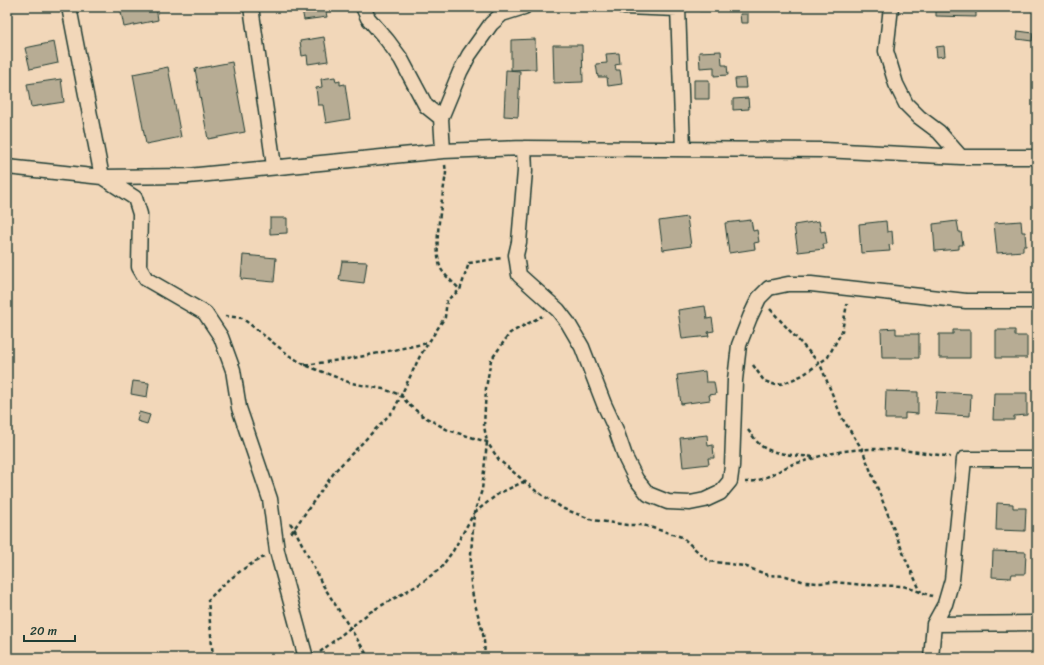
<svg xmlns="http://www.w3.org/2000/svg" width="1044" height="665" font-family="Sriracha,sans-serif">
  <rect width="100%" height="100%" fill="#f2d7b9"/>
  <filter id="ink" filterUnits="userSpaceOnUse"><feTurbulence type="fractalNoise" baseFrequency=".025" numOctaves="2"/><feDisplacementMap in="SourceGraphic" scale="8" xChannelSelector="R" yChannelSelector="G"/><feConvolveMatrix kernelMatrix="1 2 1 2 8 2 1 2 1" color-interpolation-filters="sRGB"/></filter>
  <g filter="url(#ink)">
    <path fill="#b7ac94" stroke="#1f3d34" d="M120 7H156L158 20 124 27Z
      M295 7H325L327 17 304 20 302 9 295 10Z
      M699 7H711V11H699Z
      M936 7H976V17L936 16Z
      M740 14H748V23H741Z
      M1018 31 1033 33 1032 41 1017 39Z
      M324 37 328 61 308 64 307 55 302 56 300 41Z
      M535 39 536 69 511 70V40Z
      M54 42 58 63 30 69 25 48Z
      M553 45H582L583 82 554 83Z
      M944 46 945 56 937 57 936 47Z
      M721 51 722 65H727L728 75 714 76V67L700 68 699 52Z
      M619 53 620 64 615 65 616 70H620L622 84 608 86 607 77H598L596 64 607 63 606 54Z
      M232 62 245 132 208 139 195 69Z
      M168 67 181 137 146 144 133 74Z
      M506 70 520 71 518 117 504 116Z
      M335 77 336 82 340 81V85L345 84 350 119 326 123 323 105H318L316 88 322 87 321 79Z
      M745 78 746 88H736L735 79Z
      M61 79 64 102 31 107 27 84Z
      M694 80H709V99H694Z
      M748 98 749 109 733 110V99Z
      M687 217 691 246 663 250 659 221Z
      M270 218H287V233L270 234Z
      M751 220 753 231 757 230 759 242 754 243 755 249 729 253 725 223Z
      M819 221 821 232 825 231 827 244H823L824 249 798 252 794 225Z
      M886 221 887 232 892 231 893 244 889 245 890 251 861 253 859 224Z
      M957 221 959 232H961L963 245H959V249L935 251 933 224Z
      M1021 221 1022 232H1025L1026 246H1023V251L997 253 994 223Z
      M243 255 276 258 274 282 241 279Z
      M342 261 367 262 364 283 339 280Z
      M705 306 707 319 712 318 714 331 708 332 709 336 682 339 678 310Z
      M896 328V334H919V358H882L881 329Z
      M953 330H970V358H939V334H953Z
      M996 330H1015V336H1027V358H996Z
      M705 371 706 382H714L716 394 709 395 710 400 681 404 677 375Z
      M133 381 149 383 147 397 131 394Z
      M886 391 918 392V414L905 413V419H885Z
      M937 392 971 394 970 416 935 414Z
      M994 393H1027V415L1014 416V420H993Z
      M139 412 150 415 147 424 137 421Z
      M707 435 708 446 713 445 714 458H708L709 464 683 467 680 438Z
      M997 503 1013 504V508H1026L1025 531 996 530Z
      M993 551 1026 552 1025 574H1012L1011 578 992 577Z"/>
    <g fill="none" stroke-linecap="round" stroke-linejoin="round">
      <g stroke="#1f3d34" stroke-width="17">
        <path id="street" d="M69 7 102 177 135 198 140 214 139 267 146 279 205 313 221 337 233 370 239 408 270 499 277 551 306 658
          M251 7 274 166
          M363 7 368 18 387 40 401 59 426 106 441 118
          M624 7 678 9
          M678 7 683 149
          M891 7 886 51 896 84 906 104 919 117 939 132 961 157
          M524 148 525 171 519 242 516 255 519 275 558 310 568 323 582 347 604 404 616 430 626 459 636 479 648 494 668 502 690 503 705 500 720 493 730 481 732 466 735 380 739 345 750 317 759 298 769 288 788 284H811L966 301H1037
          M443 151 441 118 460 72 469 55 491 24 502 14 524 7
          M7 167 102 177 188 176 443 151 524 148 824 150 961 157H1037
          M934 624 1037 623
          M931 658 934 624 945 604 952 580 964 459H1037"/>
      </g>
      <path stroke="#1f3d34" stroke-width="2.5" stroke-dasharray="4 3" stroke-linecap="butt" d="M445 165 446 173C443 195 432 249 441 269 445 276 455 284 460 290
        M770 309 820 364 842 418 862 449 906 560 921 592
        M225 316 242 318 290 356 305 365 351 383 383 389 401 395 409 405 423 416 448 430 487 442 499 460 536 491 564 509 593 520 627 525H643L682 537 708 561 744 566 768 575 786 576 805 582 818 583 834 582 864 585 903 586 932 596
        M305 365 354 358 428 343
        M753 365 764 381 776 385 787 382 803 375 828 357 842 331 847 304
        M748 430C752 435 756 441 760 445 772 455 801 456 816 457
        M745 482C763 482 777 471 793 464 801 462 809 460 817 457 861 444 906 449 950 457
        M290 523 294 528 321 582 369 658
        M291 533 336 470 394 410 420 356 445 317 447 300 460 290 469 263 502 258
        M320 652 370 612 418 585 440 569 453 551 474 513 482 490 487 442 484 426 486 388 491 360 510 333 542 316
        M213 658 208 600C225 582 242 568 264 557
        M484 658C487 634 476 614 472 591 468 571 473 534 474 513L498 494 523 482 525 484"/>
      <use href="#street" stroke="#f2d7b9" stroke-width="14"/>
    </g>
  </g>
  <rect width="1044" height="665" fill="none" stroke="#f2d7b9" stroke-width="24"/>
  <rect x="12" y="12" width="1020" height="641" fill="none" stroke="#1f3d34" stroke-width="1.5" filter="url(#ink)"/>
  <path d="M24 635v6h51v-6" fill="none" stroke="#1f3d34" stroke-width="2"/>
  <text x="30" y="635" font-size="12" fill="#1f3d34" stroke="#f2d7b9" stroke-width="3" paint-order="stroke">20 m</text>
</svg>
